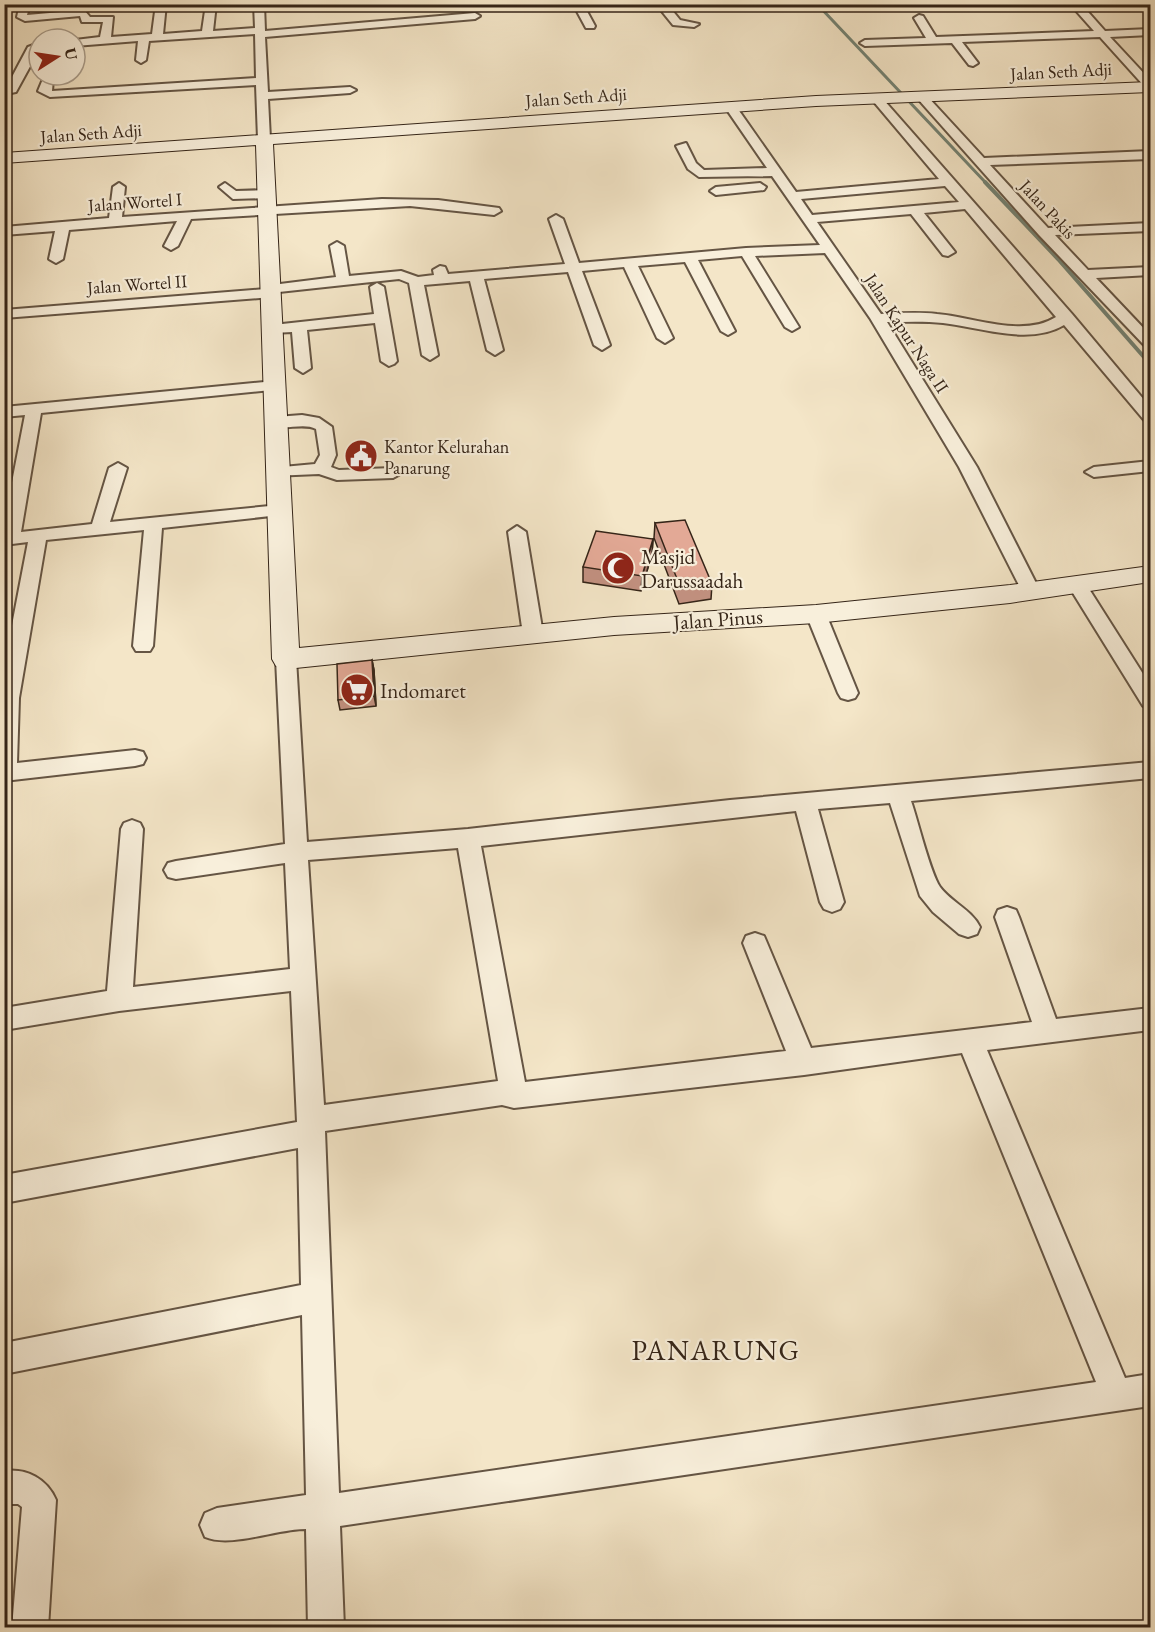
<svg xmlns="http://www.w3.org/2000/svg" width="1155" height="1632" font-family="'EB Garamond',serif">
  <rect width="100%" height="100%" fill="#f4e6c8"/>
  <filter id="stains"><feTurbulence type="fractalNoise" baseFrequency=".00333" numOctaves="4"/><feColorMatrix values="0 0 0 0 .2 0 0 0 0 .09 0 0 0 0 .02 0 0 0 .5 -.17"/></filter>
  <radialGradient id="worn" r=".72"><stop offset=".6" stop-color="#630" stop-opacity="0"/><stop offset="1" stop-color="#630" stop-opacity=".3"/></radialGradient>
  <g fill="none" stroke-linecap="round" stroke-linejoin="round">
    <path stroke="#738273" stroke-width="3" d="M817 4 986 183"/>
    <path stroke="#738273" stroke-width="4" d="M985 182 1058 259 1150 364"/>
    <g stroke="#655544" stroke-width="4">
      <path id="street" d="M20 4H30L27 15 84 10 90 17H113L111 37 152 34 156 4H166L163 34 202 31 206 4H216L213 31 255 28 254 4H264L265 31 475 13 480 16 475 19 265 37 268 92 350 87 356 90 350 93 268 99 270 139 264 143 258 139 256 85 50 97 38 91 43 79 48 76 53 79 52 91 256 78 255 34 149 41 146 60 141 63 136 60 138 41 75 46V40L100 37 103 22H82L80 16 25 21 17 17Z
        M573 4H583L595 26 594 28H586Z
        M656 4H667L680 20 699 24 694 27 673 25Z
        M1070 4H1081L1105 31 1150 29V35L1110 37 1150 80V89L1146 88 1100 37 962 42 978 63 973 66 969 65 952 43 865 46 860 43 865 40 926 38 914 18 919 15 923 16 936 37 1094 31Z
        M39 43V50L16 92 6 94 4 92 28 47Z
        M922 94 926 95 984 158 1150 151V159L990 165 1048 228 1150 223V231L1055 235 1088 270 1150 267V275L1096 278 1150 335V347L1145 346 1039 235 918 99 916 97Z
        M878 97 882 98 1072 314 1150 407V422L1144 420 1064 325C1029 346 980 327 943 323 925 321 906 322 887 322L977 467 1040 591 1038 595H1024L1022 591 959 467 870 318 825 253 755 256 799 327 792 331 785 327 742 256 698 260 735 331 728 335 721 331 685 262 638 266 673 338 665 343 657 338 624 267 582 271 610 345 602 350 594 345 568 272 484 279 503 350 495 355 487 350 470 281 424 285 438 355 430 360 422 355 409 283 399 279 279 292 272 297 4 318V310L265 289 272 285 336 277 330 246 337 242 344 246 349 276 401 271 418 277 434 275 433 270 440 266 445 267 448 274 565 264 549 219 556 215 563 219 579 263 746 248 820 245 772 176 699 177 688 169 676 146 686 143 696 163 704 170 767 168 725 107 731 104 735 105 796 192 939 179 874 102V98ZM945 186 959 202 812 215 801 199ZM965 209 1056 317C1023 338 974 317 937 314 919 312 900 313 881 314L817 222 911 214 943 255 948 256 955 252 924 213Z
        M119 183 125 187 122 217 382 199 438 200 499 208 501 211 494 215 410 206 191 219 178 246 171 250 164 246 177 221 69 230 63 259 56 263 49 259 55 231 4 235V227L109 218 113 187Z
        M225 183 236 191 268 190 274 194 268 198 233 199 219 187Z
        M760 183 766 187 764 190 716 195 710 191 716 187Z
        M377 283 384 287 397 361 394 364 389 366 381 361 375 323 307 330 311 368 303 373 295 368 292 332 273 333 266 329 273 325 374 314 370 287Z
        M275 381 283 386 281 389 41 413 21 532 92 524 109 468 118 463 127 468 110 522 280 505 289 510 280 515 162 528 153 646 150 651H136L133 646 144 530 46 540 19 698 17 763 135 750 143 752 146 758 143 764 135 766 4 781V667L28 542 4 545V524L25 415 4 417V407Z
        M302 415 319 418 332 427 336 455 331 467 339 470 393 468 402 473 393 478 337 480 319 474 272 476 269 472 272 468 315 464 320 455 316 429C302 421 278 434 268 422L276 417Z
        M1150 461V471L1094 477 1085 472 1094 467Z
        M517 526 526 532 543 634 540 639H526L523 634 508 532Z
        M1077 579 1084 581 1150 685V708L1143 706 1068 585 1070 581Z
        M816 608 823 609 826 614 858 693 855 698 848 700 841 698 838 693 806 614 809 609Z
        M286 652 293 654 296 659 307 842 468 829 730 800 1150 762V778L911 801C918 821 930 872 940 887 951 902 972 910 980 927L977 934 968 937 959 934 933 912 920 896 890 803 818 809 844 902 840 909 832 912 824 909 820 902 796 811 481 846 525 1082 786 1051 743 943 746 936 755 933 764 936 767 943 811 1048 1032 1022 995 917 998 910 1007 907 1016 910 1019 917 1056 1019 1150 1008V1030L987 1050 1125 1378 1150 1374V1406L340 1526 344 1628H308L306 1529C276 1529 231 1548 205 1537L200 1525 205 1513 217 1508 306 1495 302 1315 4 1374V1343L301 1285 298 1148 4 1203V1175L297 1122 291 991 119 1011 4 1030V1008L107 991 121 829 124 823 132 820 140 823 143 829 133 987 290 969 285 863 176 879 168 877 164 870 168 863 176 861 285 844 276 659 279 654ZM458 848 498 1081 324 1105 308 860ZM962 1053 1096 1382 339 1493 325 1131 502 1105 514 1108 804 1075Z
        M4 1471C27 1468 47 1479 56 1500L48 1628H12L22 1507 18 1504H4Z"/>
    </g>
    <g stroke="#352518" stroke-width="2">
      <path id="secondary" d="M1150 82V92L816 106 273 144 299 648 614 617 816 605 1010 585 1150 566V582L1010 603 816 623 614 635 286 669 276 666 272 659 256 145 4 163V153L816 96Z"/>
    </g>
    <use href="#street" fill="#f8efdb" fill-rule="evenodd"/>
    <use href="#secondary" fill="#f8efdb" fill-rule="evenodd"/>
  </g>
  <path fill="#c39181" stroke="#352518" stroke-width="1.5" d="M655 523 712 584 711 599 679 604 654 538Z
    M653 539 652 554 641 591 583 582V567Z
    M372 660 374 670 376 706 340 710 338 700Z"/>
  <path fill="#9f7669" stroke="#352518" stroke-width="1.5" d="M653 539 652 554 641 591 642 576Z
    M372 660 374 670 376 706 374 696Z"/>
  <path fill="#e3a996" stroke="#352518" stroke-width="1.5" d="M685 520 712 584 681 589 655 523Z
    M596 531 653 539 642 576 583 567Z
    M372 660 374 696 338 700 337 664Z"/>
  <defs>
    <g id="civic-disc" transform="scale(1.725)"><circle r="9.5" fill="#8f2418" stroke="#f8efdb"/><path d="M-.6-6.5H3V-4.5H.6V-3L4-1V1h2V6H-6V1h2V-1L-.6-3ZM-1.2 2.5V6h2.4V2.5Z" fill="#fff"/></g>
    <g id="mosque-disc" transform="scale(1.725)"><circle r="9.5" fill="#8f2418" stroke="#f8efdb"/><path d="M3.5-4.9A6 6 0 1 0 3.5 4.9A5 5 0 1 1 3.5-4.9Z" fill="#fff"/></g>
    <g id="supermarket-disc" transform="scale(1.725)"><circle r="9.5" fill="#8f2418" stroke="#f8efdb"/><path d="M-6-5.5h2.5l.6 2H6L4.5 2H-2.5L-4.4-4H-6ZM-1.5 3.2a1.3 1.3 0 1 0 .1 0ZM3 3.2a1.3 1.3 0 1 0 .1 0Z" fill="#fff"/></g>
  </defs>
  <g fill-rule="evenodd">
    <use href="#civic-disc" x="361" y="456"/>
    <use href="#mosque-disc" x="618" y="568"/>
    <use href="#supermarket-disc" x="357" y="690"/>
  </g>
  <g text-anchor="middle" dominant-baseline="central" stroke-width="4.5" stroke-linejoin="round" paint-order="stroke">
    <g font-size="18" fill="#352518" stroke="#f8efdb">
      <text transform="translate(1061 71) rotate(-3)">Jalan Seth Adji</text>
      <text transform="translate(576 97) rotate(-4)">Jalan Seth Adji</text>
      <text transform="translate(91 133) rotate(-4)">Jalan Seth Adji</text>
      <text transform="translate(135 202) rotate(-4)">Jalan Wortel I</text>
      <text transform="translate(1048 209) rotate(47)">Jalan Pakis</text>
      <text transform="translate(137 284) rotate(-4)">Jalan Wortel II</text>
      <text transform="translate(907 333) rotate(57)">Jalan Kapur Naga II</text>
    </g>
    <g font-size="18" fill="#352518" stroke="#f8efdb" text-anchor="start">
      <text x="384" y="446">Kantor Kelurahan<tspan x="384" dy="21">Panarung</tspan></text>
    </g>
    <g font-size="21" fill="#352518" stroke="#f8efdb" text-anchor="start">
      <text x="641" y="556">Masjid<tspan x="641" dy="24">Darussaadah</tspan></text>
      <text x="380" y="690">Indomaret</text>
    </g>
    <g font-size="21" fill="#352518" stroke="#f8efdb">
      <text transform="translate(718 619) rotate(-4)">Jalan Pinus</text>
    </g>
    <g font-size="28" letter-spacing="1.5" fill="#352518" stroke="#f8efdb">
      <text x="716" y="1350">PANARUNG</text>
    </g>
  </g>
  <rect width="1155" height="1632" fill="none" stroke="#f4e6c8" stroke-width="24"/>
  <rect x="6" y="6" width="1143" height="1620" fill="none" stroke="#352518" stroke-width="3"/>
  <rect x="12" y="12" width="1131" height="1608" fill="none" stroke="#352518" stroke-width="1.5"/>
  <g transform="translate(57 57) rotate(78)"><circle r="28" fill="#f8efdb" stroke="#aa9e8d" stroke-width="1.5"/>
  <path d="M0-4.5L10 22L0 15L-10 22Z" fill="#8f2418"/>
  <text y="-9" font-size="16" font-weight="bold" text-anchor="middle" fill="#352518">U</text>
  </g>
  <rect width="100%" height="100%" filter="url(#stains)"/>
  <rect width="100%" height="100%" fill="url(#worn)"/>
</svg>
